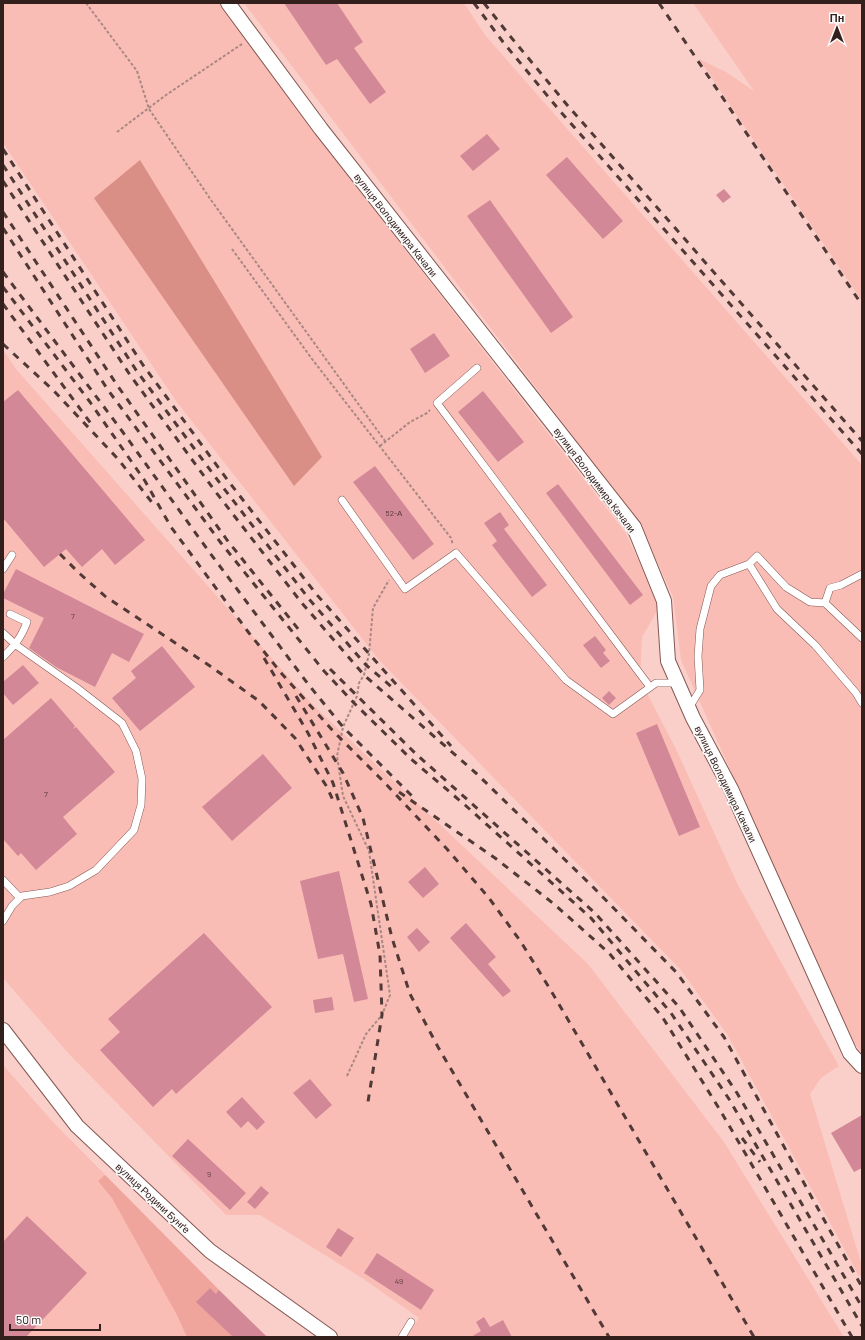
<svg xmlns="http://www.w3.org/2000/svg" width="865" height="1340" font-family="Barlow,sans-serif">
  <rect width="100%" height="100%" fill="#facfc9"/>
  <path fill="#fabdb5" d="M3 3H219L314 133 625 532 660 606 642 637 640 680 676 749 738 885 839 1066 821 1078 810 1094 862 1266V1275L859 1276 727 1034 680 969 379 660 176 401 3 143Z
    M244 3H464L485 35 862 465V1053L851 1039 681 660 673 597 641 526Z
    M693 3H862V301L699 59 726 72 754 91Z
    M3 350 16 369 314 706 588 964 724 1142 844 1337H406L419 1318 362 1278 260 1215H226L69 1054 3 978Z
    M3 1065 53 1122 220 1291 264 1334 271 1337H3Z"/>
  <path fill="#efa49c" d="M105 1175 220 1291 216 1294 210 1288 197 1302 233 1337H187L177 1315 112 1198 98 1181Z"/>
  <path fill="#d98e86" d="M140 160 322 457 294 486 94 198Z"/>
  <path fill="#d28897" d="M284 3H337L363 42 354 48 386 92 370 104 337 59 326 65Z
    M487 134 500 149 473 171 460 156Z
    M567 157 623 221 603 239 546 175Z
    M724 189 731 197 723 203 716 195Z
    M490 200 573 317 551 333 467 216Z
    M434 333 450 356 425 373 410 349Z
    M18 390 145 540 115 565 102 549 82 567 66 549 44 567 3 518V402Z
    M483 391 524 442 498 462 458 412Z
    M375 466 434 544 413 560 353 482Z
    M558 484 643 595 630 605 546 493Z
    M500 512 509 525 504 529 547 585 532 597 492 545 497 541 484 523Z
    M16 569 144 634 129 662 112 653 95 687 56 667 29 648 44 618 3 598V594Z
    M595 636 606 650 603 653 610 661 601 668 583 645Z
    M162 646 195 687 140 731 112 698 136 678 131 671Z
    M23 665 39 683 13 705 3 693V682Z
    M609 691 616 698 609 705 602 698Z
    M51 698 75 726 73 729 76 727 115 772 63 817 77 834 36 870 21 853 18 856 3 839V740Z
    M657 724 700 827 679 836 636 733Z
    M263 754 292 788 232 841 202 807Z
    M425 867 439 884 423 898 408 882Z
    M339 871 368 999 354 1002 343 954 318 959 300 881Z
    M466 923 496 957 488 964 511 991 503 997 450 938Z
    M417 928 430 942 419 952 407 937Z
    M204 933 272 1007 176 1094 172 1089 153 1107 100 1050 120 1032 108 1019Z
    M332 997 334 1010 315 1013 313 1000Z
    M310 1079 332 1105 316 1119 293 1093Z
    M242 1097 265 1122 257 1130 248 1121 241 1128 226 1112Z
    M862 1115V1168L854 1172 831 1133Z
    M188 1139 246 1193 230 1210 172 1156Z
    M261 1186 269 1193 255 1209 247 1202Z
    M27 1216 87 1273 26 1337H3V1242Z
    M338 1228 354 1238 341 1257 326 1247Z
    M377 1253 434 1290 421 1310 364 1273Z
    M210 1288 216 1294 219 1290 267 1337H233L196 1302Z
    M484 1317 490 1327 503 1320 512 1337H471L481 1331 476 1322Z"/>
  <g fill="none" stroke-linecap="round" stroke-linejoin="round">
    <g stroke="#855752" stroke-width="8">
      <path id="service" d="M477 368 437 403 650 687
        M342 500 405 589 456 553 566 680 613 714 656 683H678
        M749 564 777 609 815 645 856 693 862 703
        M3 569 12 555
        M825 603 862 638
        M3 633 16 645 77 688 122 723 136 751 142 779 141 805 134 830 96 870 69 886 50 892 22 896 12 906 3 921
        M3 657C15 645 21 638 27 622L10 614
        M689 708 700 690 698 656 700 629 711 586 720 575 749 564 757 556 786 587 810 602 825 603 830 588 841 585 862 574
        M3 880 20 898
        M402 1337 411 1322"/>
    </g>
    <g stroke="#855752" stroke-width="16">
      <path id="minor" d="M228 3 321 129 634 527 664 601 668 661 693 718 731 789 850 1053 862 1066
        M3 1030 77 1126 129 1175 210 1251 330 1337"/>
    </g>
    <path stroke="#a98883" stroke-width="2" stroke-dasharray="3 2" stroke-linecap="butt" d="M86 3 137 71 149 109 211 200 385 441
      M117 132 166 95 242 44
      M232 249 312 359 451 538 453 545
      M380 446 410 422 427 413 430 410
      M347 1076 366 1034 382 1015 390 995 369 851 343 796 337 756 343 727 357 696 359 683 364 675 369 654 373 608 389 580"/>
    <use href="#service" stroke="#fff" stroke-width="7"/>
    <use href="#minor" stroke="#fff" stroke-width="14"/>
    <path stroke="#503936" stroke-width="3" stroke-dasharray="7 7" stroke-linecap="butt" d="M474 3 503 42 560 111 862 454
      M484 3 510 36 568 106 862 441
      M659 3 862 305
      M3 149 143 365 229 482 317 595 451 746
      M3 165 136 370 222 486 309 599 366 665 393 688
      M3 181 130 375 215 491 301 602 364 675 477 774 593 887 676 972 724 1037 828 1227 862 1287
      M3 212 117 385 227 540 299 630
      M3 228 108 390 221 543 324 671 354 703 411 759 465 805 591 918 671 1013 729 1099 862 1326
      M3 272 122 431 210 553 308 684 343 727 415 799
      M3 287 90 402 145 481 171 527 249 633 282 674 334 732 384 782 447 849 489 898 521 942 550 989 754 1337
      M3 304 92 425
      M3 344 54 391 118 459 154 505
      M60 554 79 573 106 597 210 666 259 701 295 738 327 787 335 805
      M264 658 308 733 333 783 371 904 380 955 382 1015 367 1108
      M330 669 416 754 595 913 679 1007 737 1093 862 1307
      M296 696 343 773 363 818 392 938 410 994 438 1047 609 1337
      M399 792 495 858 554 904 609 953 663 1018 720 1110 852 1337
      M742 1138 760 1162"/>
  </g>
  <g text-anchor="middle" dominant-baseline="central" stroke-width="3.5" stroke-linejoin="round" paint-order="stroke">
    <g font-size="8" fill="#5b3a3c">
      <text x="394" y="513">52-А</text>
      <text x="73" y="616">7</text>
      <text x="46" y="794">7</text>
      <text x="209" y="1174">9</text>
      <text x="399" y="1281">49</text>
    </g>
    <g font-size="10" fill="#33201d" stroke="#fbfbfb">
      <text transform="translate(396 225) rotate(52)">вулиця Володимира Качали</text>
      <text transform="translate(595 480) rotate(53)">вулиця Володимира Качали</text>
      <text transform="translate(726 784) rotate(64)">вулиця Володимира Качали</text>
      <text transform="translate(153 1198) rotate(43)">вулиця Родини Бунґе</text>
    </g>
  </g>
  <rect width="865" height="1340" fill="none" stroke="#33201d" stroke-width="8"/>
  <g transform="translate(837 28)" stroke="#fbfbfb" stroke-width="3" paint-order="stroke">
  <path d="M0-3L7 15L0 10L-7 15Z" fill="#33201d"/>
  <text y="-6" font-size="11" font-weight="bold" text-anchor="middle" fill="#33201d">Пн</text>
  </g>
  <path d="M10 1324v6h90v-6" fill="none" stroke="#33201d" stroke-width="2"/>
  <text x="16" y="1324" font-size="12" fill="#33201d" stroke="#fbfbfb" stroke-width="3" paint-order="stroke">50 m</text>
</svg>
